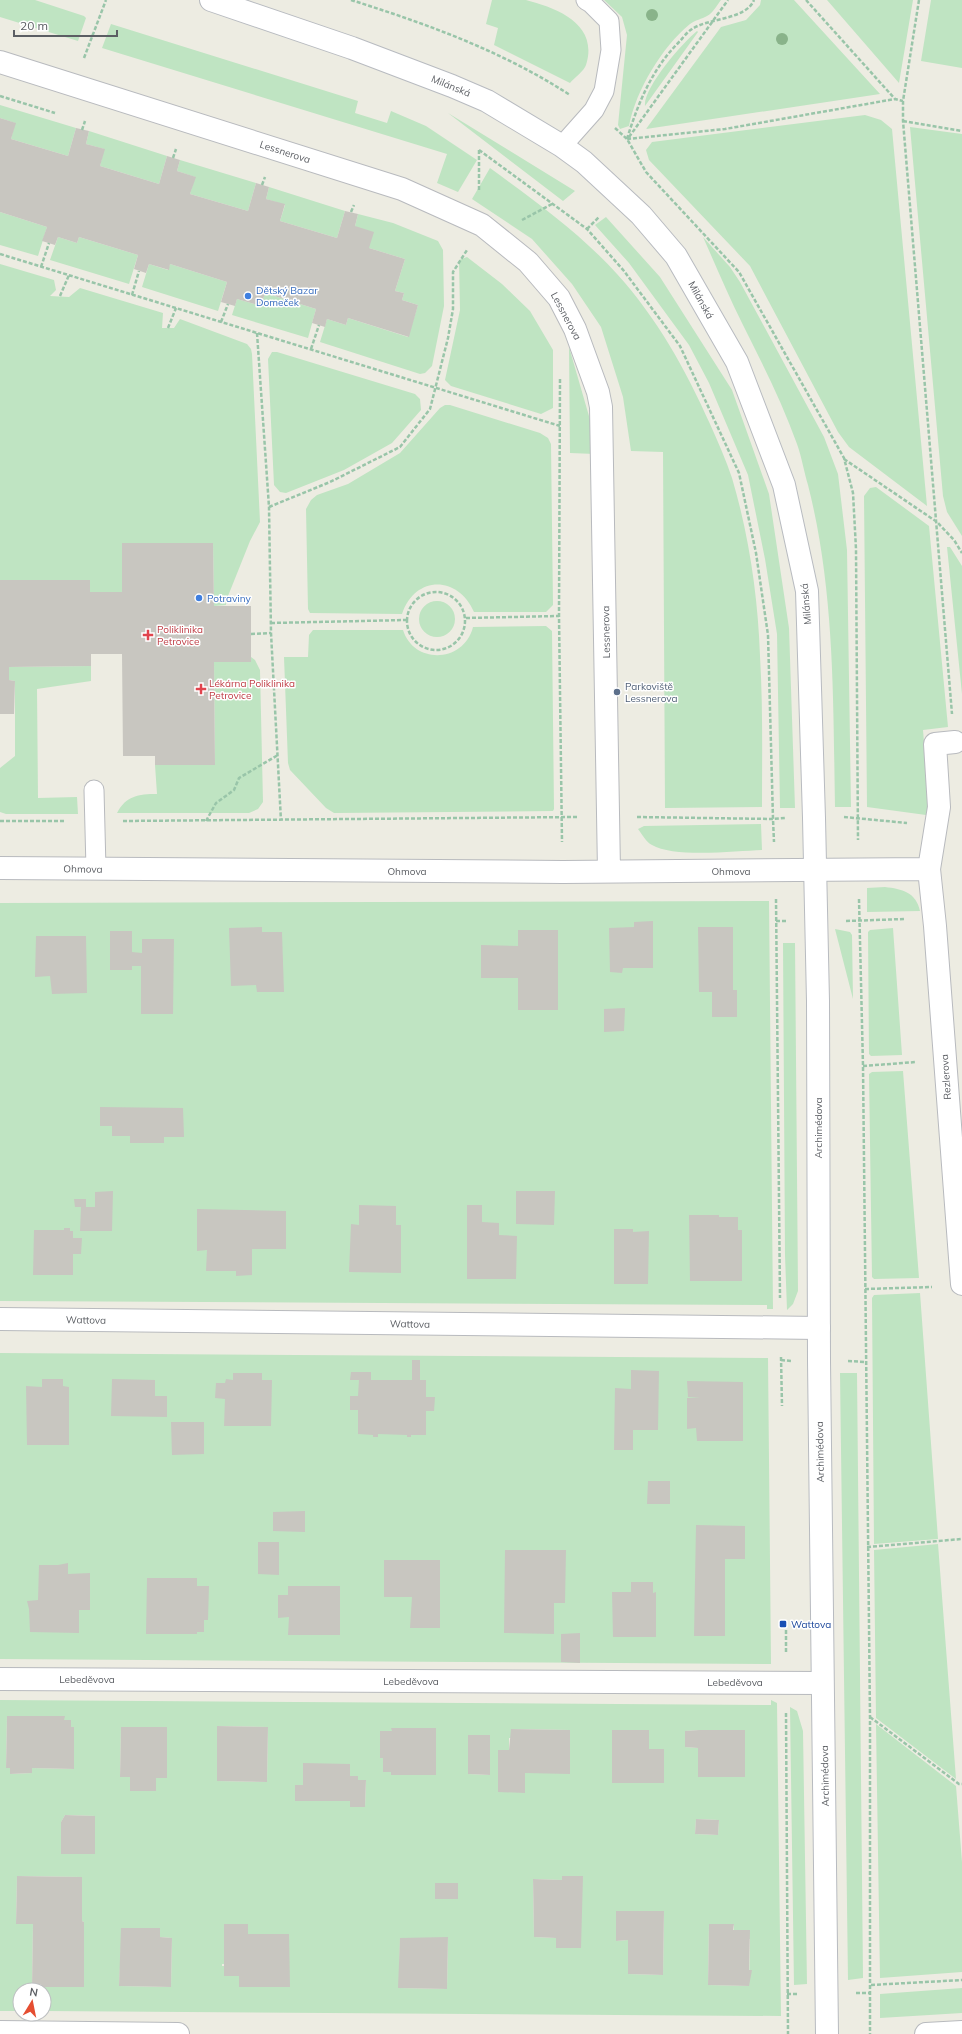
<svg xmlns="http://www.w3.org/2000/svg" width="962" height="2034" font-family="Mulish,sans-serif">
  <rect width="100%" height="100%" fill="#edece2"/>
  <path fill="#bfe4c2" fill-rule="evenodd" d="M0 0H35L84 16 86 18 78 41 0 17Z
    M492 0C502 0 515 0 526 0 557 8 599 24 586 65 584 71 574 78 570 83L494 45 498 28 486 24Z
    M604 0H721C717 5 713 13 707 16 702 19 695 20 690 24 662 47 636 90 629 126L620 129 618 125 627 35 622 17Z
    M761 0H794L880 94 646 129 721 27 746 20 760 5Z
    M827 0H913L899 83Z
    M931 0H962V68L921 61Z
    M111 24 358 101 355 113 387 123 391 111 426 126 477 160 458 192 437 183 447 154 102 48Z
    M697 31 698 32 645 106C643 88 683 42 697 31Z
    M0 105 76 128 68 156 11 139 15 123 0 118Z
    M448 113 575 191 563 201Z
    M865 115 881 120 892 129 927 506 849 447 838 432 750 266 649 160 646 150 652 142Z
    M910 127 962 134V536L947 512 943 496Z
    M89 131 167 156 159 184 100 166 104 149 86 144Z
    M180 160 256 183 248 211 190 194 195 177 177 171Z
    M490 168C535 201 580 233 617 274 657 318 686 370 710 424 718 442 726 460 732 478 749 535 758 597 760 656 763 707 762 757 762 807L665 808 663 452 631 451 623 397 601 327 572 284 532 239 472 199Z
    M269 187 345 211 337 238 280 221 285 205 266 199Z
    M0 212 47 227 38 256 0 245Z
    M358 214 393 223 438 241 443 250 444 306 432 366 425 373 420 374 320 342 327 319 346 325 348 318 408 337 418 305 402 300 404 293 395 291 405 259 369 248 355 226Z
    M606 217 660 277 732 390 769 494 789 628 795 808H780L777 634 765 559 748 475 709 383 689 345 629 263 595 225Z
    M58 237 77 243 79 237 138 255 129 284 50 260Z
    M703 237 730 267 740 282 824 437 838 474 847 550 851 807H835C833 700 835 591 808 485 804 472 802 458 797 444 782 402 762 363 742 323 728 295 716 266 703 237Z
    M467 257 502 284 530 311 553 350V408L541 414 451 386 445 380 460 310 459 260Z
    M0 264 54 280 56 290 50 296 69 297 80 288 163 313 162 328H174L180 319 247 344 251 349 252 354 260 522 250 541 226 601V605L214 606 213 543H122V592H90V581L0 580Z
    M149 264 168 270 170 264 227 282 218 311 142 287Z
    M265 293 316 309 308 338 232 315 237 299 261 306Z
    M569 347 591 423 595 454 570 453Z
    M272 352H277L415 394 420 399 421 410 392 443 344 470 286 493 280 492 274 485 268 359Z
    M445 405H450L540 433 548 438 551 444 553 605 546 612H474C458 575 415 575 402 614L310 613 308 609 306 509 311 500 317 495 348 484 400 453 440 408Z
    M876 487 929 526 948 727 923 730 929 803 926 815 867 807 864 496 870 488Z
    M947 547H950L962 566V694Z
    M419 619a18 18 0 1 1 36 0a18 18 0 1 1-36 0Z
    M546 626 552 631 554 809 553 811 334 813 326 808 290 770 288 763 284 657H308L309 635 313 630H403C414 665 464 663 473 627Z
    M251 657 255 660 260 670 263 802 258 809 249 813H117C126 796 138 794 157 794L155 765H215L214 662H251Z
    M91 666V681L37 689 38 798 77 797 78 814H6L0 812V768L15 756V681L9 680V667Z
    M761 824 762 850C736 851 673 858 652 845 646 842 642 834 638 829L644 826Z
    M885 887C902 889 916 892 920 911L867 912V888Z
    M769 901 773 1309H767V1305L0 1301V903Z
    M893 928 902 1055 871 1056 869 1054 868 932 870 930Z
    M835 929 850 932 852 935 853 999Z
    M783 943H795L798 1291 793 1304 787 1310 785 1255Z
    M903 1071 919 1278 874 1279 872 1277 869 1074 872 1072Z
    M920 1293 938 1539 874 1544 872 1298 874 1295Z
    M0 1353 768 1358 771 1664 0 1659Z
    M840 1373H857L863 1978 848 1980Z
    M938 1544 956 1779 876 1718 874 1550Z
    M0 1700 771 1705V1700L777 1703 781 2016 44 2011V1990H20V2011H0ZM7 1716H64V1720H71V1727H74V1769L32 1768V1773L10 1774V1768H6ZM218 1726 268 1727 267 1782 217 1781ZM121 1727H167V1778H156L155 1791H130V1777H120ZM392 1728H436V1775H391V1772H383V1758L380 1757V1731H392ZM512 1729 570 1730 569 1773H525L498 1750H509V1738H512ZM612 1730H649V1749L664 1750V1783H612ZM699 1730H745V1777H698V1748L685 1747V1731ZM468 1735H490V1775L468 1774ZM303 1763 350 1776H358V1780L366 1781 365 1807H350V1801H295L303 1785ZM65 1815 95 1816 94 1854H61V1822ZM696 1819 719 1820 718 1835 695 1834ZM17 1876 82 1877V1921L84 1922V1987L32 1986 33 1924 16 1923ZM562 1876 583 1877 556 1948V1938L534 1937 533 1879 562 1880ZM435 1883H458V1899H435ZM664 1911 663 1975 628 1974V1940L616 1941V1912ZM224 1924H248V1934L289 1935V1987H239V1976H224V1966H222V1964H224ZM709 1924H734L733 1939H750L749 1986 708 1985ZM122 1928H160V1937L172 1938 171 1987 119 1986ZM400 1938H448L447 1989 399 1988Z
    M790 1707 797 1711 803 1731 807 1984 794 1985Z
    M876 1724 956 1786 962 1862V1972L880 1978Z
    M962 1988V2013L880 2018V1994Z"/>
  <path fill="#c8c6c0" d="M0 118 16 123 11 139 68 156 76 128 89 131 86 144 105 149 100 166 159 184 167 156 180 160 177 171 196 177 190 194 248 211 256 183 269 187 266 199 285 204 280 221 337 238 345 211 358 214 355 226 374 232 369 248 405 259 395 291 404 293 402 300 418 305 409 337 348 318 346 325 327 319 325 327 312 323 316 309 265 293 261 306 237 299 235 306 221 302 227 282 170 264 169 270 149 264 146 273 134 269 138 255 79 237 77 243 58 237 55 245 42 241 47 227 0 212Z
    M122 543H213L214 606H251V662H214L215 765H155V756H123L122 654H91V666L9 667V680L15 681 14 714H0V580H90V592H122Z
    M653 921V968H623L622 973 610 972 609 928 634 927V922Z
    M262 927V932H282L284 992H257L256 985 231 986 229 928Z
    M698 927H733V990H737V1017H712V992H699Z
    M518 930H558V1010H518V978H481V945L518 946Z
    M110 931H132V952L142 953V939H174L173 1014H141V966H132V970H110Z
    M36 936H86L87 993 52 994 50 976 35 977Z
    M625 1008 624 1031 604 1032V1009Z
    M100 1107 183 1108 184 1137H164V1143H130V1136H112V1126H100Z
    M113 1191 112 1231H80L81 1207H75L74 1199H86V1207H95V1192Z
    M516 1191H555L554 1225 516 1224Z
    M359 1205 396 1206V1225H401V1273L349 1272 351 1224 359 1225Z
    M467 1205H482V1222L499 1223V1235L517 1236 516 1279H467Z
    M197 1209 286 1211V1249H252V1275L236 1276V1271H206L207 1250 197 1251Z
    M689 1215H719V1217H738V1230H742V1281H690Z
    M64 1228H70V1231H73V1238H82L81 1254H73V1275H33L34 1230H64Z
    M614 1229H633V1232L649 1231 648 1284H614Z
    M412 1360H420V1380H426V1397H435L434 1411H426V1435H411V1437H407V1435L378 1434V1437H373V1435L358 1434V1410H350V1396H358L359 1380H350L351 1372H371V1380H412Z
    M631 1370 659 1371 658 1430H633V1450H614L615 1388 631 1389Z
    M233 1373H262V1380H272L271 1426H224L225 1399 215 1398 216 1383H225L226 1379 233 1380Z
    M42 1379H63V1386L69 1387V1445H27L26 1386 42 1387Z
    M112 1379 155 1380V1396H167V1417L111 1416Z
    M687 1381 743 1382V1441H697L696 1428 687 1429V1398H700L688 1397Z
    M171 1422H204V1454L172 1455Z
    M648 1481H670V1504H647Z
    M305 1511V1532L273 1531V1512Z
    M696 1525 745 1526V1559H725V1636H694Z
    M258 1542H279V1575L258 1574Z
    M505 1550H566L565 1603H554V1634L504 1633Z
    M384 1560H440V1628H410L412 1597H384Z
    M68 1563V1574L90 1573V1610H79V1633L30 1632 29 1609 27 1601 38 1600 39 1565H58Z
    M147 1578H197V1586H209L208 1620H204V1632H197V1634H146Z
    M631 1582H653V1593L656 1592V1637H613L612 1592H631Z
    M288 1586H340V1635H288L289 1617 278 1618V1595H288Z
    M580 1633V1663L561 1662V1634Z
    M7 1716H65L64 1720H71V1727H74V1769L32 1768V1773L10 1774V1768H6Z
    M217 1726 268 1727 267 1782 217 1781Z
    M121 1727H167V1778H156V1791H130V1777H120Z
    M391 1728H436V1775H391V1772H383V1758H380V1731H392Z
    M511 1729 570 1730V1774L525 1773V1793L498 1792V1750H509Z
    M612 1730H649V1749H664V1783H612Z
    M699 1730H745V1777H698V1748L685 1747V1731Z
    M468 1735H490V1775L468 1774Z
    M303 1763 350 1764V1776H358V1780H366L365 1807H350V1801H295V1785H303Z
    M65 1815 95 1816V1854H61V1822Z
    M696 1819 719 1820 718 1835 695 1834Z
    M17 1876 82 1877V1921L84 1922V1987H32L33 1924H16Z
    M562 1876H583L581 1948H556V1938L534 1937 533 1879 562 1880Z
    M435 1883H458V1899H435Z
    M616 1911H664L663 1975 628 1974V1940L616 1941Z
    M224 1924H248V1934H289L290 1987H239V1976H224Z
    M709 1924H734L733 1930H750L749 1970H752L749 1986 708 1985Z
    M121 1928H160V1937L172 1938 171 1987 119 1986Z
    M448 1937 447 1989 398 1988 400 1938Z"/>
  <g fill="none" stroke-linecap="round" stroke-linejoin="round">
    <g stroke="#b8babe" stroke-width="21">
      <path id="lane" d="M562 146 594 110 604 91 611 50 609 21 591 3 586 0
        M94 790 96 869"/>
    </g>
    <g stroke="#b8babe" stroke-width="24">
      <path id="street" d="M0 62 402 189 482 225 528 262 559 298 575 329 598 392 601 407 609 871
        M955 742 935 744 939 807 929 869 935 926 962 1284
        M0 868 563 872 929 869
        M0 1319 819 1328
        M0 1679 822 1683
        M0 2032 178 2034
        M926 2034 962 2032"/>
    </g>
    <g stroke="#b8bbc0" stroke-width="24">
      <path id="secondary" d="M211 0 352 48 452 86 487 101 562 146 584 162 641 215 676 256 737 362 784 485 807 591 814 818 818 1001 819 1361 827 2034"/>
    </g>
    <path stroke="#99c5a9" stroke-width="2.5" stroke-dasharray="4 2" stroke-linecap="butt" d="M351 0C427 24 502 51 570 95
      M806 0 895 99
      M919 0 903 101V121L952 714
      M84 58 106 0
      M0 96 55 113
      M903 121 962 131
      M615 128 627 139 646 172 739 272 844 458 853 493 856 549 858 840
      M82 130 85 121
      M629 137 728 0
      M627 139 725 129 895 99 903 101
      M627 139C638 103 652 69 679 42 683 38 687 32 692 29 708 18 746 20 754 0
      M479 150 587 229 624 271 680 346 739 473 756 553 768 635 773 819 785 818
      M479 150V191
      M173 158 176 149
      M262 185 265 177
      M351 212 354 205
      M522 220 552 204
      M587 229 599 217
      M0 254 560 426
      M41 267 49 243
      M132 295 139 271
      M60 296 69 275
      M221 322 228 304
      M168 328 176 308
      M257 333 269 507 271 633 281 821
      M311 349 319 325
      M560 379 559 616 562 842
      M844 459 937 522 954 540 962 553
      M269 507 330 482 400 447 430 409 448 338 453 309V272L467 250
      M407 621a29 29 0 1 1 58 0a29 29 0 1 1-58 0Z
      M466 618 559 616
      M271 623 406 620
      M251 634 271 633
      M637 817 773 819 774 842
      M844 817 907 823
      M0 821H66
      M123 821 578 817
      M206 821 216 803 234 790 239 778 278 755
      M776 899 780 1298
      M859 899 863 1066 870 1717V2034
      M776 921H787
      M846 921 905 919
      M863 1066 916 1062
      M865 1289 932 1287
      M781 1357 782 1406
      M781 1360 791 1361
      M848 1361 866 1362
      M867 1547 962 1539
      M786 1630V1654
      M786 1713 788 2034
      M870 1717 959 1784H962
      M871 1985 962 1980
      M856 1993H870
      M787 1994H797"/>
    <use href="#lane" stroke="#fff" stroke-width="19"/>
    <use href="#street" stroke="#fff" stroke-width="22"/>
    <use href="#secondary" stroke="#fff" stroke-width="22"/>
  </g>
  <g fill="#89b38a">
    <circle cx="652" cy="15" r="6"/>
    <circle cx="782" cy="39" r="6"/>
  </g>
  <g fill="#3f7fe0" stroke="#fff" stroke-width="1.5">
    <circle cx="248" cy="296" r="4"/>
    <circle cx="199" cy="598" r="4"/>
  </g>
  <g fill="#e0444e" stroke="#fff" stroke-width="1.5">
    <path d="M146 629h4v4h4v4h-4v4h-4v-4h-4v-4h4z"/>
    <path d="M199 683h4v4h4v4h-4v4h-4v-4h-4v-4h4z"/>
  </g>
  <circle fill="#5c6f8a" stroke="#fff" stroke-width="1.5" cx="617" cy="692" r="4"/>
  <rect fill="#1a4fb4" stroke="#fff" stroke-width="1.5" x="779" y="1620" width="8" height="8" rx="2"/>
  <g text-anchor="middle" dominant-baseline="central" stroke-width="3" stroke-linejoin="round" paint-order="stroke">
    <g font-size="10" fill="#5b5e63" stroke="#fff">
      <text transform="translate(451 86) rotate(22)">Milánská</text>
      <text transform="translate(285 152) rotate(18)">Lessnerova</text>
      <text transform="translate(701 300) rotate(61)">Milánská</text>
      <text transform="translate(566 316) rotate(62)">Lessnerova</text>
      <text transform="translate(806 604) rotate(-95)">Milánská</text>
      <text transform="translate(606 632) rotate(-91)">Lessnerova</text>
      <text transform="translate(83 869) rotate(1)">Ohmova</text>
      <text x="407" y="871">Ohmova</text>
      <text x="731" y="871">Ohmova</text>
      <text transform="translate(946 1077) rotate(-94)">Rezlerova</text>
      <text transform="translate(818 1128) rotate(-90)">Archimédova</text>
      <text transform="translate(86 1320) rotate(1)">Wattova</text>
      <text transform="translate(410 1324) rotate(1)">Wattova</text>
      <text transform="translate(820 1452) rotate(-91)">Archimédova</text>
      <text x="87" y="1679">Lebeděvova</text>
      <text x="411" y="1681">Lebeděvova</text>
      <text x="735" y="1682">Lebeděvova</text>
      <text transform="translate(825 1776) rotate(-91)">Archimédova</text>
    </g>
    <g font-size="10" fill="#366cbe" stroke="#fff" text-anchor="start">
      <text x="256" y="290">Dětský Bazar<tspan x="256" dy="12">Domeček</tspan></text>
      <text x="207" y="598">Potraviny</text>
    </g>
    <g font-size="10" fill="#be3a42" stroke="#fff" text-anchor="start">
      <text x="157" y="629">Poliklinika<tspan x="157" dy="12">Petrovice</tspan></text>
      <text x="209" y="683">Lékárna Poliklinika<tspan x="209" dy="12">Petrovice</tspan></text>
    </g>
    <g font-size="10" fill="#4e5e75" stroke="#fff" text-anchor="start">
      <text x="625" y="686">Parkoviště<tspan x="625" dy="12">Lessnerova</tspan></text>
    </g>
    <g font-size="10" fill="#164399" stroke="#fff" text-anchor="start">
      <text x="791" y="1624">Wattova</text>
    </g>
  </g>
  <g transform="translate(32 2002) rotate(10)"><circle r="19" fill="#ffffff" stroke="#bdbfc1"/>
  <path d="M0-3L7 15L0 10L-7 15Z" fill="#e54e31"/>
  <text y="-6" font-size="11" font-weight="bold" text-anchor="middle" fill="#5b5e63">N</text>
  </g>
  <path d="M14 30v6h103v-6" fill="none" stroke="#5b5e63" stroke-width="2"/>
  <text x="20" y="30" font-size="12" fill="#5b5e63" stroke="#ffffff" stroke-width="3" paint-order="stroke">20 m</text>
</svg>
